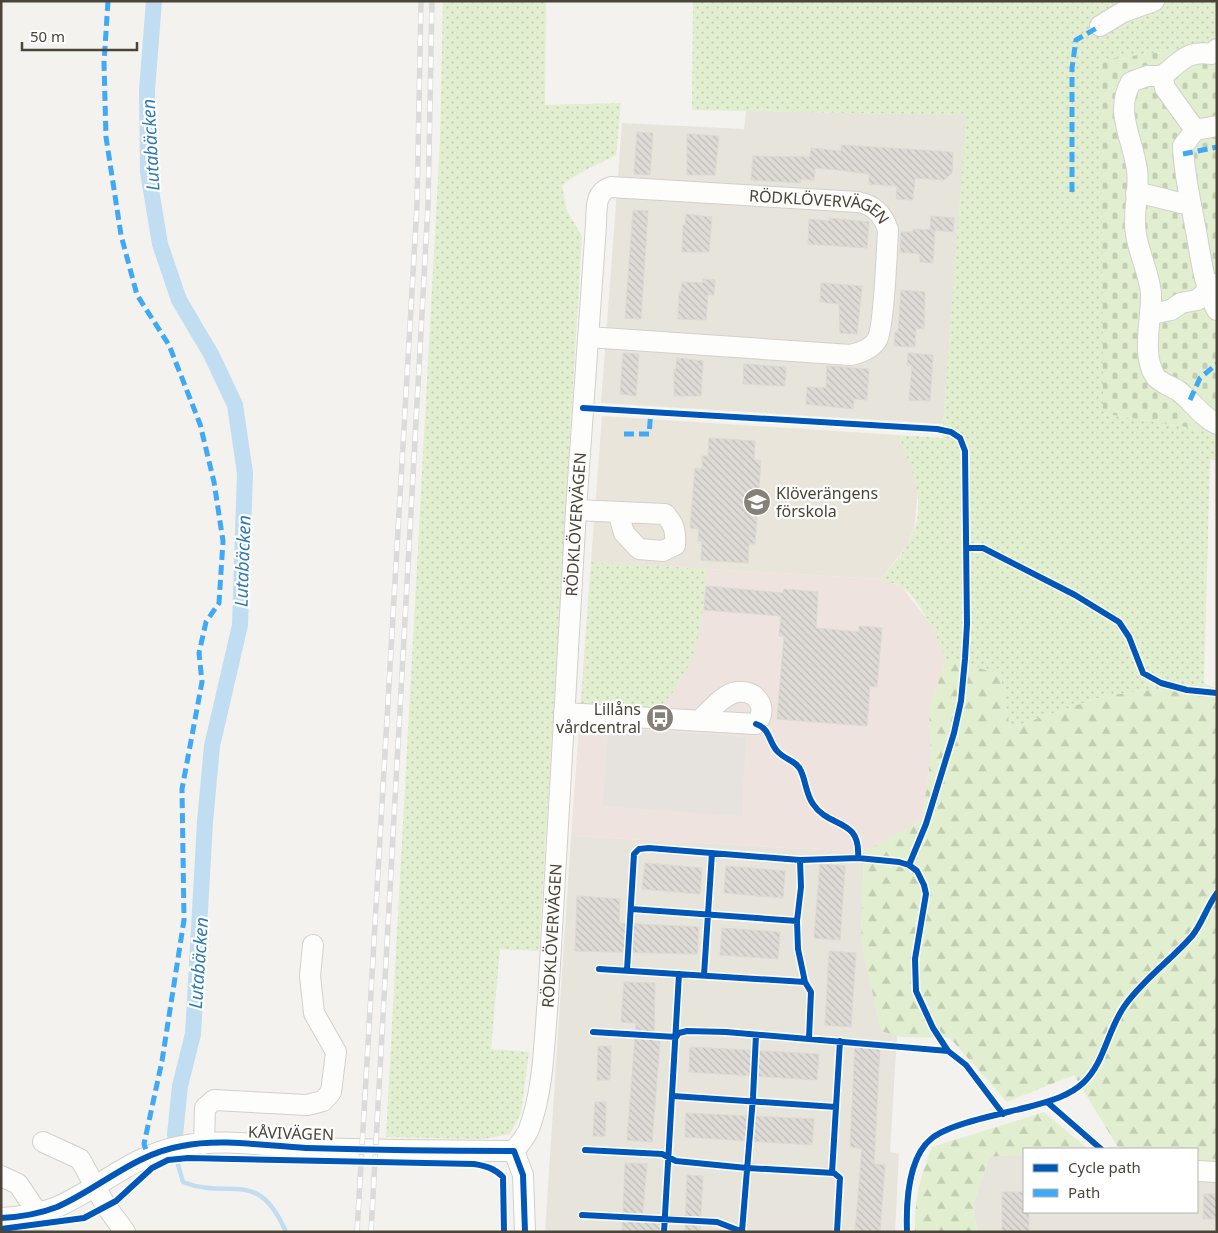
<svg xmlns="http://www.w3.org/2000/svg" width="1218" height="1233" font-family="'Noto Sans',sans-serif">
  <defs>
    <pattern id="grass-dots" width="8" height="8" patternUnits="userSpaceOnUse" patternTransform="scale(1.25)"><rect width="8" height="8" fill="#e1eecf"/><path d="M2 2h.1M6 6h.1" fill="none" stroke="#c3cdb2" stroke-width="1.8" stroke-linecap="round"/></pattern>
    <pattern id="forest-firs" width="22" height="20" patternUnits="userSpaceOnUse" patternTransform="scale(1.25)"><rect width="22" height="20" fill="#e1eecf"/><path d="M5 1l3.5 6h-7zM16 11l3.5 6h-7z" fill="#c3cdb2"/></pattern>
    <pattern id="cemetery-stones" width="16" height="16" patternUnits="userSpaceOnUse" patternTransform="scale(1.25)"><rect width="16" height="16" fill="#e1eecf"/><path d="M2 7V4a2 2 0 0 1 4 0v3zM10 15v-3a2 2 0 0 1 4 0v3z" fill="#c3cdb2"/></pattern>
    <pattern id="building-back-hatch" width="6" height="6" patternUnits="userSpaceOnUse" patternTransform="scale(1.25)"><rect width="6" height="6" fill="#dedbd6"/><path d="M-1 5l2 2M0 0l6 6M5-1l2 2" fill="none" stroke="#c0bdb8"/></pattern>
  </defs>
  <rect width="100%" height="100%" fill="#f4f2ee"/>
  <path fill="#e7e4dc" d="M746 111 967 115 943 424 601 403 622 123 744 129Z
    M571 836 864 852 861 939 881 1030 897 1035 890 1152 899 1154 895 1232H545Z
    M1024 1154V1212H1197V1164H1217V1232H977L973 1205 989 1157Z
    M1 1224 64 1232H1Z"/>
  <path fill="#eae5da" d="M602 416 897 435 913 467 918 489 914 530 907 545 881 579 591 562Z"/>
  <path fill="#eee3df" d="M591 562 881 579 902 587 935 630 946 659 929 710 931 756 922 820 864 852 571 836Z"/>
  <path fill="url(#grass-dots)" d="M443 1H546L545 105 621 103 616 155C598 165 578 171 562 186L567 211 582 236 539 951 500 949 491 1049 529 1052 521 1113 510 1134 484 1139 386 1137 440 141Z
    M693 1H1217L1215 45 1102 60 1113 415 1217 432V460H1210L1204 683 1104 696 1010 728 1000 674 946 659C939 640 919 596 900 586 894 583 887 582 881 579 890 568 900 557 907 545 930 508 914 470 897 435L942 438 966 115 692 110Z
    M591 562 706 569C703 613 701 656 673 692 669 698 660 707 653 709 643 712 595 706 581 705Z"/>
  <path fill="url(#forest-firs)" d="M946 659 1000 674 1010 728 1104 696 1204 683 1217 689V1164H1197V1149H1119L1074 1075 1007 1102 950 1038 902 1037 881 1031 861 939 864 852 922 820 931 756 929 710Z
    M1044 1112 1088 1149H1024V1154L989 1157 973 1205 977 1232H915C914 1201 920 1176 932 1147Z"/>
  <path fill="url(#cemetery-stones)" d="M1217 33V432L1113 415 1103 408 1101 60 1215 45Z"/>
  <path fill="#e6e3df" d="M608 728 746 737 741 816 603 806Z"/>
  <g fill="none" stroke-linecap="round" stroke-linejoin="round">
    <path stroke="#c0ddf1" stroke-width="4.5" d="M177 1161 183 1182C231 1201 257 1166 286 1232"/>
    <path stroke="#c0ddf1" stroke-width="16" d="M154 1 147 90 148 172 160 244 179 300 211 354 235 405 245 473 240 625 212 746 205 822 193 1034 180 1086 175 1135"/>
  </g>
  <path fill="url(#building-back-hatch)" stroke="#dcd9d4" d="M637 132 653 133 650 175 634 174Z
    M687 134 719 136 715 175H687Z
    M841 145 953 152 952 173 944 180 915 178 913 200 896 199 897 186 869 184V174L839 170 815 168 814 180 801 179 800 183 751 180 753 156 810 157 811 148 841 151Z
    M633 210 648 211 641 319 625 318Z
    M686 214 712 217 709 252H682L683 225H685Z
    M931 216 954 218 953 232 935 230 933 263 920 262V254L900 252 901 232H913V229L934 230 930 229Z
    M829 218 869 222 867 248 808 244 809 219 829 221Z
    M703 279 715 280 714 295 708 294 706 320 678 319 679 292H681L682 282 703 283Z
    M821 283 862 286 857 334 840 333 839 304 820 302Z
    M901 290 925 292 924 329 916 328 915 347 894 346 895 332H898Z
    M623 353 639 354 636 396 620 394Z
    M908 353 933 355 930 401 909 400 912 365H907Z
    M677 358 703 361 701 396H674V369H676Z
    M744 364 786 367 785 386 743 384Z
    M827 366 869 369 867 400 854 399 853 409 806 404 807 387 826 388Z
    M709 438 755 441 754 460 761 461 755 544H749L748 563 701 560 702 541H698L699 529 690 528 695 468 702 469V456H708Z
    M706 586 783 593 784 589 818 592 816 628 859 632V626L882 628 877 687 870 686 867 726 777 719 784 636H779L781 616 704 610Z
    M645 863 702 868 700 894 642 889Z
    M820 864 845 866 840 940 814 938Z
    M726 866 785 871 783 898 724 893Z
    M577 896 620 899 619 923 699 927 697 954 575 951Z
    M722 928 780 932 778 959 720 955Z
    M829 951 856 953 851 1027 825 1025Z
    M624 982 655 983 654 1041H660L652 1142 627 1140 636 1023 621 1022Z
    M598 1046H611L610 1080H597Z
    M855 1046 880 1047 874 1164 885 1165 880 1232H855L862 1148 850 1147Z
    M690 1047 819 1054 817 1080 689 1072Z
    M595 1102H606L605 1136H593Z
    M686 1113 814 1119 812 1145 685 1137Z
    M625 1163 647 1164 642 1221 667 1222 666 1232H622Z
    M687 1175 703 1176 700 1232H685Z
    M1002 1192H1024V1212H1029V1232H1002Z
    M1204 1194H1217V1219H1203Z"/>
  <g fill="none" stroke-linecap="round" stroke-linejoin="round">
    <g stroke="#d2d0cb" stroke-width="22">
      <g id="minor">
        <path d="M1100 26 1123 12 1154 1"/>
        <path d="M1217 49 1212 54C1186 50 1181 62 1162 76H1147L1131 82C1114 112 1133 139 1137 170 1140 191 1132 213 1136 234 1139 254 1149 273 1151 293 1152 318 1141 354 1155 376 1159 382 1170 386 1177 390 1192 400 1200 416 1217 424"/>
        <path d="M1162 76 1165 88 1195 130"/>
        <path d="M1217 126 1195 130 1183 146C1184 175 1191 203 1196 231 1201 258 1204 287 1217 310"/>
        <path d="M1136 193C1155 195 1172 202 1191 205"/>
        <path d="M1152 314 1171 310 1181 303 1197 300 1216 284"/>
        <path d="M576 510 665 514C674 524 676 531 675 545L663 551 639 549 624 533 618 512"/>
        <path d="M564 713 756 724C769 709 757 689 737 692 723 694 710 711 700 720"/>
        <path d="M43 1142 80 1159 106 1206 125 1232"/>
        <path d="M204 1144 205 1108 214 1100 307 1105 323 1101 331 1092 336 1052 314 1013 310 976 313 945"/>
        <path id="s1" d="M514 1151C519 1144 526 1137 529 1129 544 1089 544 1041 548 999L576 510 596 225C597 209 594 192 611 187L858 202C874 205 883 214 888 230 887 248 884 328 877 340 871 349 862 352 851 355L588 337"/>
        <path d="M514 1151 523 1175 525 1232"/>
        <path d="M1197 1171 1217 1172"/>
        <path d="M1 1176 18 1184 37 1212"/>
        <path d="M1 1218C20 1217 39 1214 57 1207 100 1188 134 1154 182 1146 221 1138 266 1146 306 1148 376 1150 445 1151 514 1151"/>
      </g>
    </g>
    <use href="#minor" stroke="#fdfdfc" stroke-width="20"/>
    <g stroke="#dbdbda" stroke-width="5.5">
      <path id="rail" d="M357 1232 417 205 421 1
        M371 1232 428 205 432 1"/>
    </g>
    <use href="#rail" stroke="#fff" stroke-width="4" stroke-dasharray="11" stroke-linecap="butt"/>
    <path stroke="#3fa9f5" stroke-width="5" stroke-dasharray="10 5" stroke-linecap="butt" d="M108 1 104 63 106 137 121 235 137 295 169 345 200 424 214 482 223 541 219 603 206 622 199 653 202 682 182 789 184 920 162 1061 144 1144 148 1156
      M1183 154 1217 147
      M1072 192V68L1076 40 1100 26
      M1190 400 1200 378 1217 364
      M624 434H649L651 411"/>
    <g stroke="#fff" stroke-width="9">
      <path id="cycleway" d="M583 408 937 429 951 432 960 438 965 451 967 624 965 659 961 701 954 733 926 824 909 865
        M967 548H983L1075 595 1119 622 1129 637 1143 673 1161 683 1187 690 1217 693
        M756 724C771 729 768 742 778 752 786 760 797 761 801 771 806 782 806 794 813 804 829 829 861 817 858 858
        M800 860 801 887 797 921 798 949 805 982 811 992 809 1038
        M631 909 797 921
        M599 969 805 982
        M627 970 634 854 639 849 649 848 800 860 858 858 899 862 909 865 917 871 924 885 926 894 915 959 916 991 933 1028 948 1051 966 1065 1003 1114
        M704 975 712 853
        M593 1032 676 1037 679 1033 687 1031 726 1032 948 1051
        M673 1096 836 1107
        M1047 1102 1101 1149
        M585 1150 662 1154 676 1161 747 1168 834 1173 840 1178 837 1232
        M832 1173 840 1041
        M582 1215 717 1222 743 1232
        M1 1218C20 1217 39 1214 57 1207 100 1188 134 1154 182 1146 221 1138 266 1146 306 1148 376 1150 445 1151 514 1151L523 1175 525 1232
        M1 1229 84 1218 116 1201 152 1168 168 1160 188 1158 474 1164C486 1166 494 1168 503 1177L504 1232
        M742 1231 753 1097 756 1035
        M664 1232 679 974
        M907 1232C906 1204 908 1158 931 1139 949 1123 1007 1113 1032 1106 1050 1101 1069 1096 1083 1083 1105 1063 1108 1027 1126 1004 1145 978 1171 960 1192 936 1202 924 1207 906 1217 893"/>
    </g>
    <use href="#cycleway" stroke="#0057b8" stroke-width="6"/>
  </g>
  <defs>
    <g id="school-disc" transform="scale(1.4375)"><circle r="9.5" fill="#868178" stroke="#fff"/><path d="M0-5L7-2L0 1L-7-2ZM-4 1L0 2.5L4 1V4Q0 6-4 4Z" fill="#fff"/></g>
    <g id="bus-disc" transform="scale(1.4375)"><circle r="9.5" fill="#868178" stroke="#fff"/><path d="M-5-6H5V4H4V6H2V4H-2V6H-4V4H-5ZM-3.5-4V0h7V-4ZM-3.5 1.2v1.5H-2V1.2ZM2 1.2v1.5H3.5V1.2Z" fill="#fff"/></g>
  </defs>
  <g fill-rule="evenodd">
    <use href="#school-disc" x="757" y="502"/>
    <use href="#bus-disc" x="660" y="718"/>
  </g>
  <g text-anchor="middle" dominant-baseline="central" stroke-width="4.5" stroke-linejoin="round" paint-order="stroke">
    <g font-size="16" fill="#4b4439" stroke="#fff">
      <text stroke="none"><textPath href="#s1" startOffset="1189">RÖDKLÖVERVÄGEN</textPath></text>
      <text stroke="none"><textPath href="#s1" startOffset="634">RÖDKLÖVERVÄGEN</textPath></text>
      <text stroke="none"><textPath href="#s1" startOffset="222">RÖDKLÖVERVÄGEN</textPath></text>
      <text transform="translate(291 1133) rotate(2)">KÅVIVÄGEN</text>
    </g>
    <g font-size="16" fill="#4b4439" stroke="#fff" text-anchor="start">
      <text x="776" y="493">Klöverängens<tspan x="776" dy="18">förskola</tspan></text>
      <text x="641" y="709" text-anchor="end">Lillåns<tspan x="641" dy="18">vårdcentral</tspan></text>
    </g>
    <g font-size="18" font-style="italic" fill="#2e7ab2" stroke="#fff">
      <text transform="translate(150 145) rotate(-93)">Lutabäcken</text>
      <text transform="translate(242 561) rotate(-88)">Lutabäcken</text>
      <text transform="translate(198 963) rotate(-86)">Lutabäcken</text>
    </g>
  </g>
  <rect width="1218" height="1233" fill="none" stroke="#4b4439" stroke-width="5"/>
  <rect x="1023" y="1148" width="175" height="65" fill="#ffffff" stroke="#b7b4b0"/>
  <rect x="1033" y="1164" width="25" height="8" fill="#0057b8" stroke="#b7b4b0"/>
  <text x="1068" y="1173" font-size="15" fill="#4b4439">Cycle path</text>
  <rect x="1033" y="1189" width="25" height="8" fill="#3fa9f5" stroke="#b7b4b0"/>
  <text x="1068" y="1198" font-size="15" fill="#4b4439">Path</text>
  <path d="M22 42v8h115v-8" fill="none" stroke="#4b4439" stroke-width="2.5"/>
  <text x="30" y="42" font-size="15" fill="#4b4439" stroke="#ffffff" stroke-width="4" paint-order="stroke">50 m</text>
</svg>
